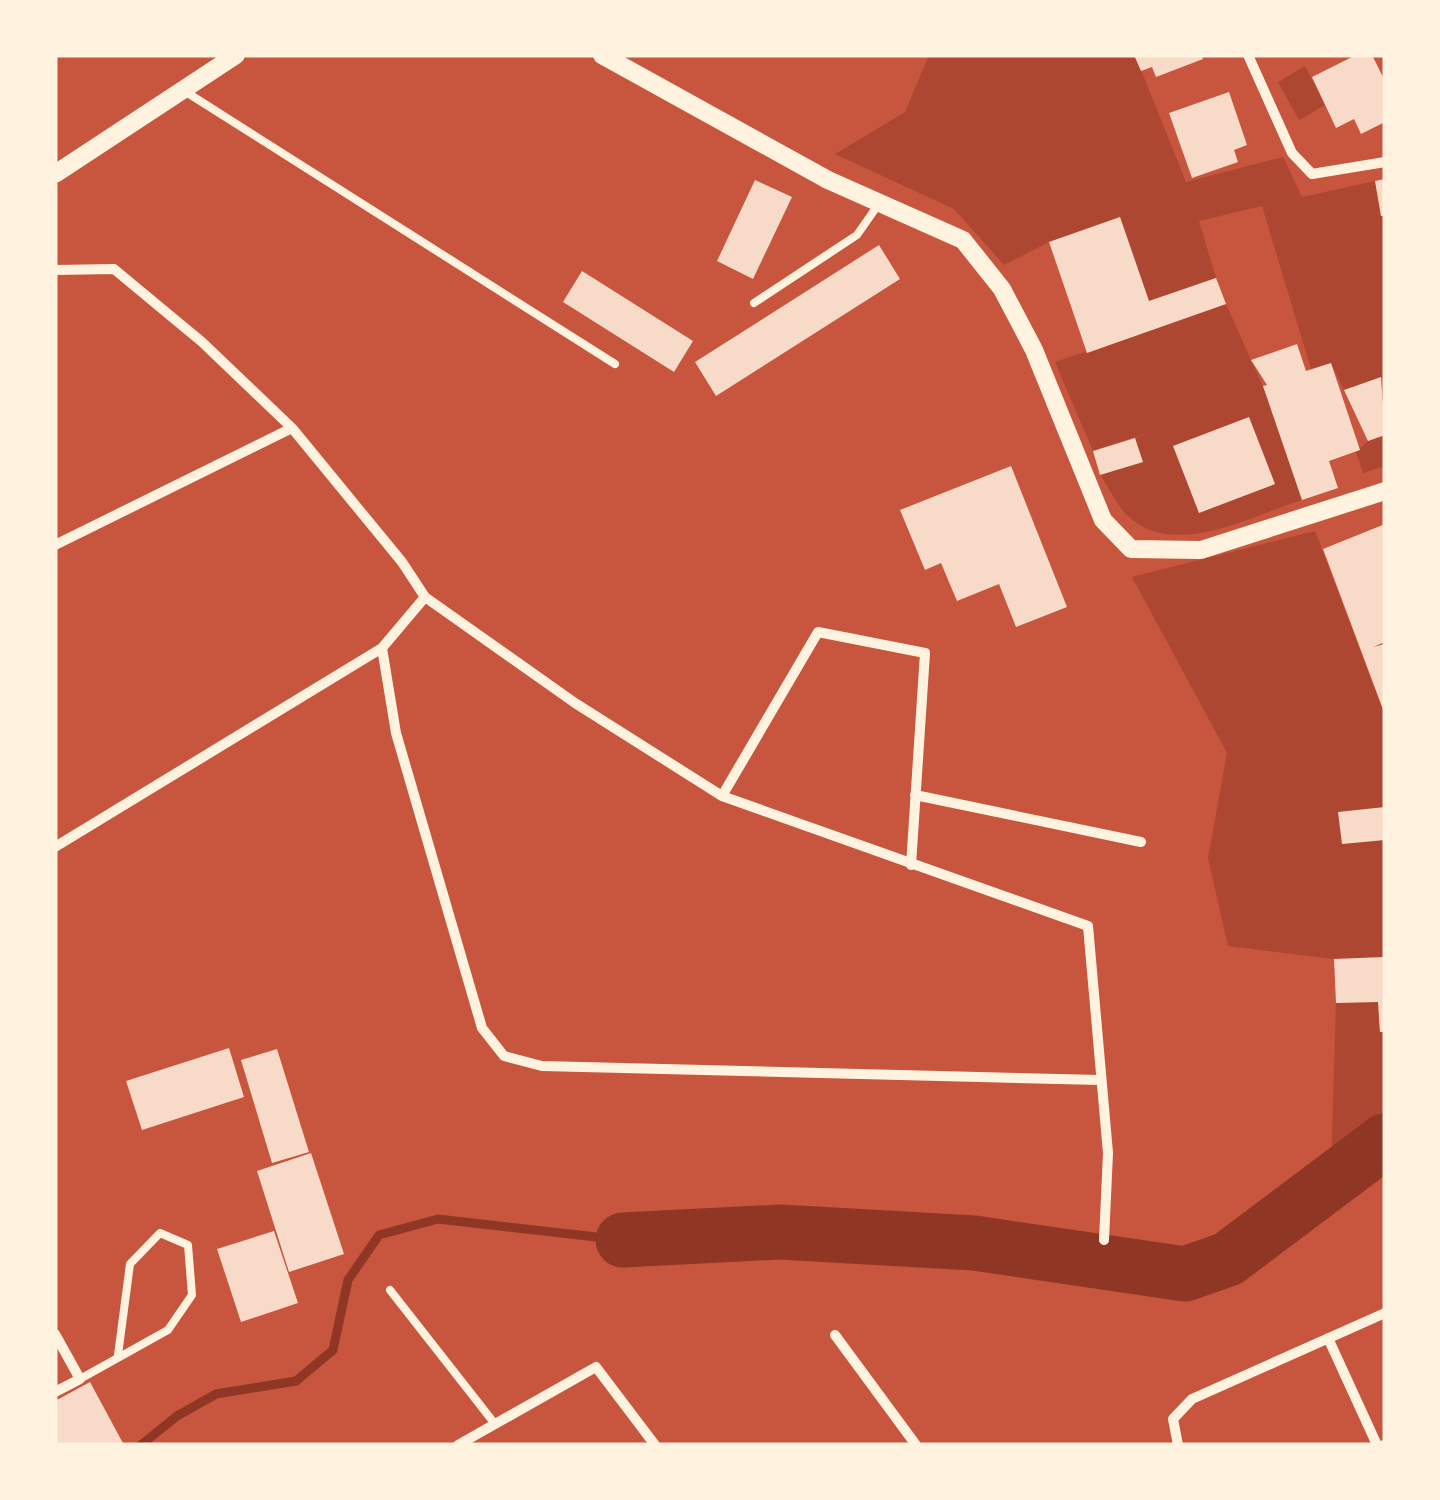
<svg xmlns="http://www.w3.org/2000/svg" width="1440" height="1500" font-family="'Times New Roman',serif">
  <rect width="100%" height="100%" fill="#c8553d"/>
  <path fill="#ae4732" d="M929 55H1135L1186 182 1283 157 1302 197 1375 181 1381 216H1385V376L1344 390 1331 363 1311 369 1262 206 1199 221 1216 278 1149 301 1120 217 1049 242 1004 265 954 209 835 154 905 112Z
    M1305 66 1325 105 1299 120 1278 82Z
    M1226 304 1265 391 1302 500C1250 516 1172 561 1126 514 1116 504 1109 488 1100 475L1142 462 1135 438 1150 432 1093 451 1055 362Z
    M1385 435V466L1363 473 1356 452 1368 441Z
    M1315 531 1385 716V957L1334 959 1228 946 1208 858 1227 753 1132 577Z
    M1378 1002 1379 1031 1385 1032V1133L1331 1170 1336 1003Z"/>
  <g fill="none" stroke-linecap="round" stroke-linejoin="round">
    <path stroke="#8f3625" stroke-width="9" d="M141 1445 177 1416 216 1394 296 1381 333 1350 348 1280 379 1235 438 1219 623 1240"/>
    <path stroke="#8f3625" stroke-width="55" d="M623 1240 780 1232 974 1243 1185 1274 1228 1259 1385 1141"/>
  </g>
  <path fill="#f7dbc8" d="M1134 55H1201L1203 59 1156 77 1152 67 1141 71Z
    M1356 55H1372L1385 81V122L1361 134 1354 119 1336 128 1312 77Z
    M1229 92 1247 145 1234 150 1238 162 1192 178 1169 113Z
    M1385 179V216H1381L1375 181Z
    M755 180 792 197 753 279 717 261Z
    M1120 217 1149 301 1216 278 1226 304 1087 353 1049 242Z
    M879 245 900 279 716 396 695 362Z
    M582 271 693 341 674 372 563 302Z
    M1297 344 1306 371 1331 363 1360 450 1329 461 1338 488 1302 500 1263 386 1267 385 1251 360Z
    M1381 377 1385 435 1368 441 1344 390Z
    M1249 417 1275 484 1199 513 1173 446Z
    M1135 438 1143 462 1100 475 1093 451Z
    M1011 466 1067 607 1016 627 999 584 957 601 941 563 925 570 900 510Z
    M1385 524V642L1373 647 1385 644 1384 712 1323 549Z
    M1385 807V840L1342 844 1338 812Z
    M1385 957V1032H1380L1378 1002 1336 1003 1334 959Z
    M229 1048 244 1097 142 1130 126 1081Z
    M277 1049 309 1152 272 1163 241 1060Z
    M311 1153 344 1254 289 1272 257 1171Z
    M274 1231 298 1303 241 1322 217 1249Z
    M90 1382 124 1445H55V1401Z"/>
  <g fill="none" stroke-linecap="round" stroke-linejoin="round">
    <path stroke="#fff3e0" stroke-width="8" d="M186 92 615 364
      M754 303 857 235 878 205
      M390 1290 495 1424
      M80 1379 168 1330 192 1295 188 1245 160 1233 130 1264 118 1355"/>
    <path stroke="#fff3e0" stroke-width="10" d="M1248 55 1292 153 1312 174 1385 162
      M55 270 114 269 202 342 292 428 402 562 425 597 575 703 722 796 1088 926 1108 1153 1104 1240
      M55 545 292 428
      M382 648 396 733 482 1028 504 1056 542 1066 1100 1080
      M915 795 1141 842
      M722 796 818 632 925 653 911 865
      M55 847 382 648 425 597
      M55 1334 80 1379 55 1392
      M835 1335 916 1445
      M1328 1338 1377 1445
      M458 1445 596 1367 655 1445
      M1178 1445 1173 1419 1192 1399 1385 1313
      M1384 1445H1385"/>
    <path stroke="#fff3e0" stroke-width="18" d="M602 55 828 180 963 240 1002 289 1034 350 1103 520 1131 549 1201 550 1385 491
      M55 174 236 55"/>
  </g>
  <rect width="1440" height="1500" fill="none" stroke="#fff3e0" stroke-width="115"/>
</svg>
